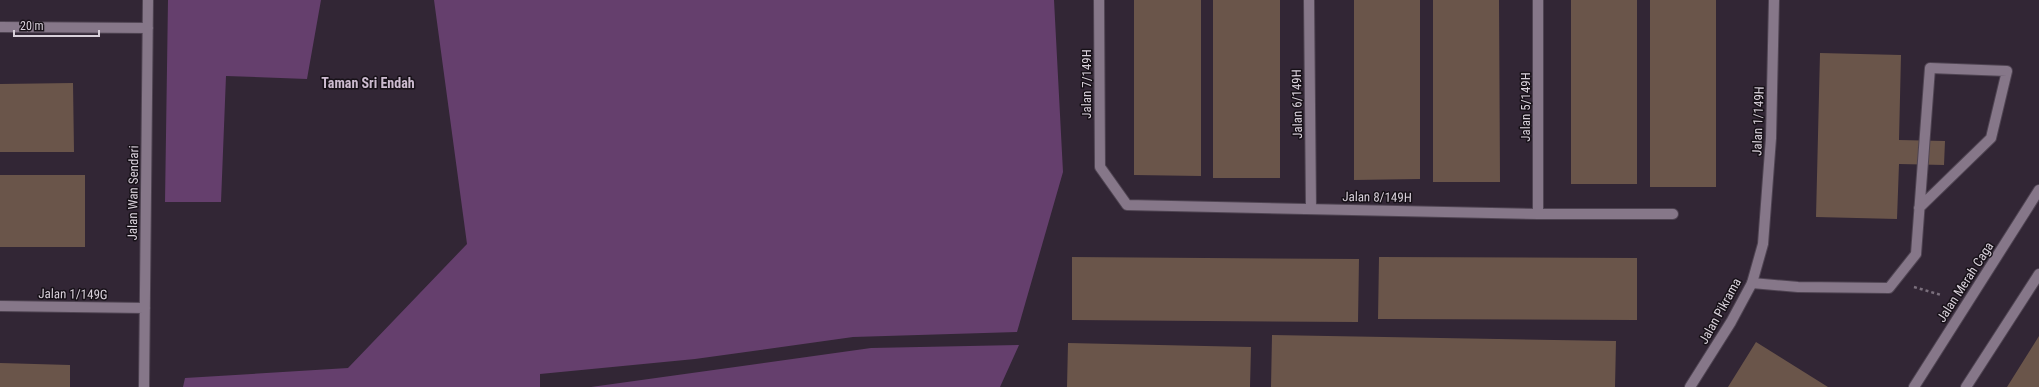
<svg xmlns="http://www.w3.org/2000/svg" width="2039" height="387" font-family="'Roboto Condensed',sans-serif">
  <rect width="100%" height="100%" fill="#322635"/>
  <path fill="#653f6d" d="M168 0H321L307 79 226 76 221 202H165Z
    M434 0H1054L1063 172 1017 332 853 337 695 359 540 374V387H183L185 378 348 368 467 244Z
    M1019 345 1000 387H591L871 348Z"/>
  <path fill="#6a554a" d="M1134 0H1201V176L1134 175Z
    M1213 0H1280V178H1213Z
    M1354 0H1420V179L1354 180Z
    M1433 0H1499L1500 182H1433Z
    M1571 0H1637V184H1571Z
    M1650 0H1716V187H1650Z
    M1820 53 1901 55 1899 140 1945 141 1944 165 1899 164 1897 219 1816 217Z
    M73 83 74 152H0V84Z
    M0 175H85V247H0Z
    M1072 257 1359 259 1358 322 1072 320Z
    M1379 257 1637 258V320L1378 319Z
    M1272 335 1616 341 1615 387H1271Z
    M2039 336V387H2007Z
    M1756 342 1828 387H1728Z
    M1068 343 1251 347 1250 387H1067Z
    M0 363 70 365V387H0Z"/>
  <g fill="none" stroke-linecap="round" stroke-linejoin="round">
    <g stroke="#4f4452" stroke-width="12">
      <path id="lane" d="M1752 283 1798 287 1889 288 1916 254 1930 68 2007 71 1991 138 1919 208"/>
    </g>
    <g stroke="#4f4452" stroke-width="12">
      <path id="street" d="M1099 0 1100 167 1127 205 1538 214H1673
        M1309 0 1311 208
        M1538 0V214
        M0 27 148 28
        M0 306 145 308
        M144 387 148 0
        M1690 387 1731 322 1752 283 1763 244 1771 138 1774 0"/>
    </g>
    <g stroke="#4f4452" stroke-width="12">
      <path id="secondary" d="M1914 387 2039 190
        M1966 387 2039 274"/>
    </g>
    <path stroke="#7b707d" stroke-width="2.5" stroke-dasharray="3 3" stroke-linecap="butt" d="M1914 287 1941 295"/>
    <use href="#lane" stroke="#867789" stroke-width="10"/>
    <use href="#street" stroke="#867789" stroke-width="10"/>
    <use href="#secondary" stroke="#867789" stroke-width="10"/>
  </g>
  <g text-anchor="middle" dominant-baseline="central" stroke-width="3" stroke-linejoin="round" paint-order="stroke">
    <g font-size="13" fill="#d8d0da" stroke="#171118">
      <text transform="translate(1086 84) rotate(-90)">Jalan 7/149H</text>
      <text transform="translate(1297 104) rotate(-91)">Jalan 6/149H</text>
      <text transform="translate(1525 107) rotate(-90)">Jalan 5/149H</text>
      <text transform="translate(1758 121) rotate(-88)">Jalan 1/149H</text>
      <text transform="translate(133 193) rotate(-89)">Jalan Wan Sendari</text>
      <text transform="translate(1377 197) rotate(1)">Jalan 8/149H</text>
      <text transform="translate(1965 282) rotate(-57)">Jalan Merah Caga</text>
      <text transform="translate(73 294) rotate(1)">Jalan 1/149G</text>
      <text transform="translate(1720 311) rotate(-61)">Jalan Pikrama</text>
    </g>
    <g font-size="14" font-weight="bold" fill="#ccbbcf" stroke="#171118">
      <text x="368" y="83">Taman Sri Endah</text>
    </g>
  </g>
  <path d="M14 30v6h85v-6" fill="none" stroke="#d8d0da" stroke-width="2"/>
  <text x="20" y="30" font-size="12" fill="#d8d0da" stroke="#171118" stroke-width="3" paint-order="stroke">20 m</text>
</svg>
